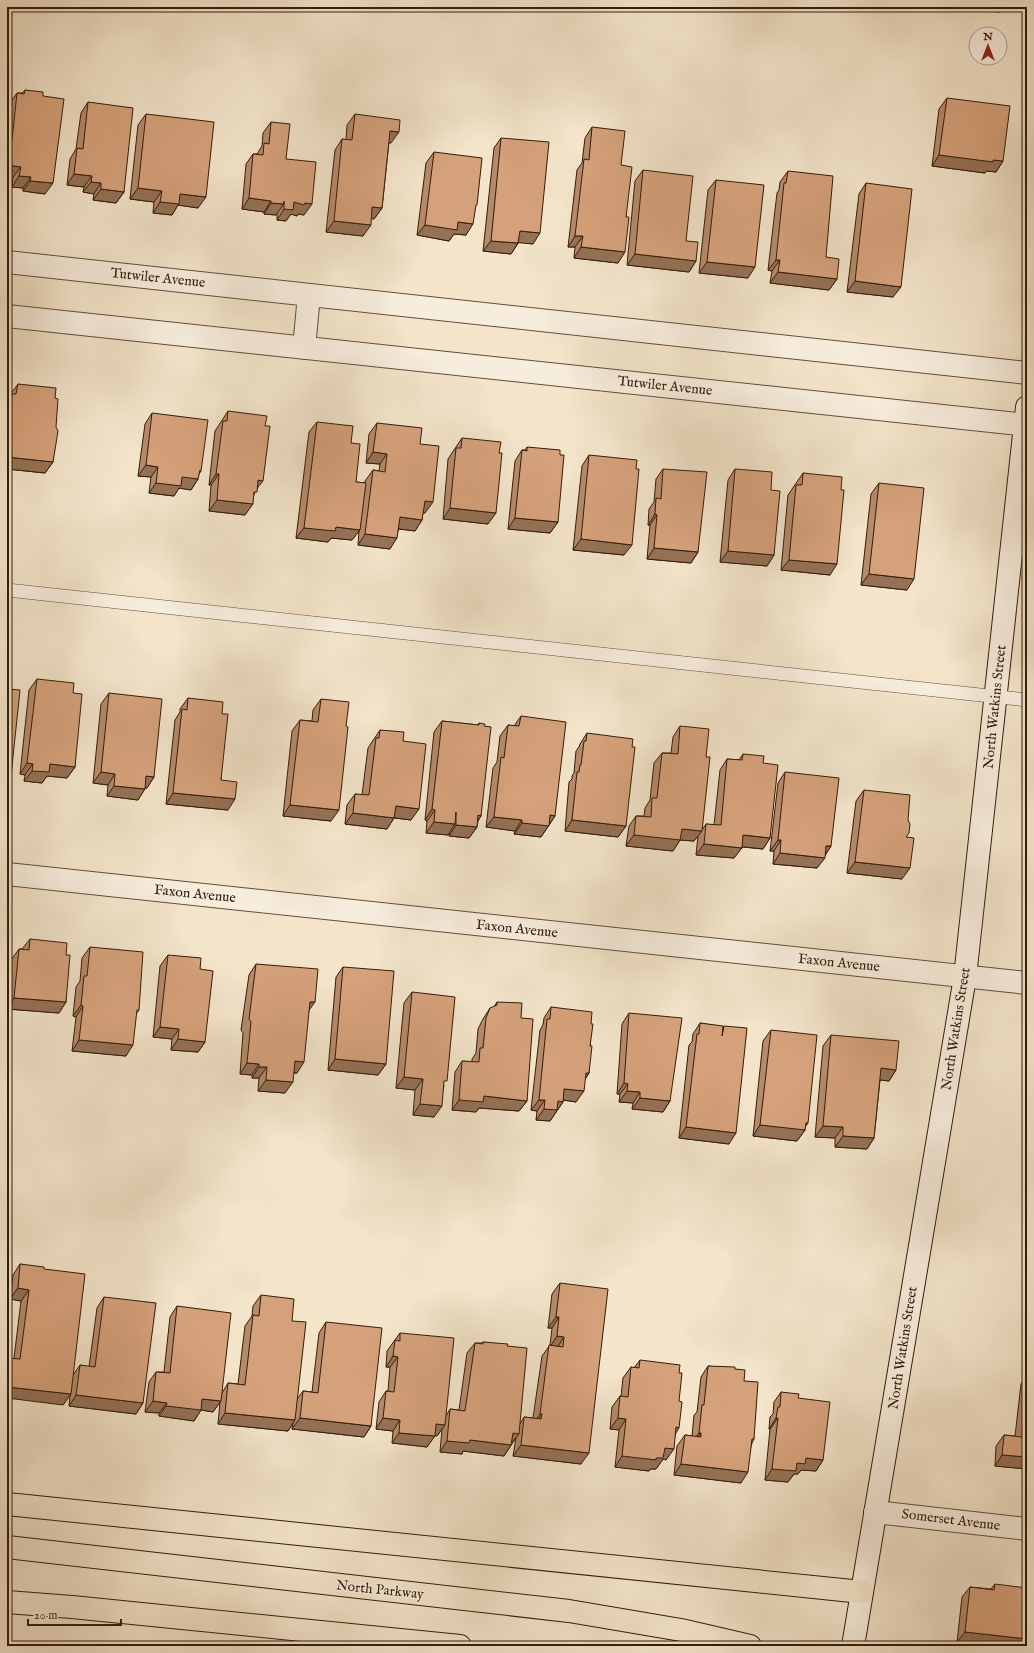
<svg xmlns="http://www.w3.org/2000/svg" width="1034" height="1653" font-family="'IM FELL English',serif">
  <rect width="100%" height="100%" fill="#f3e4ca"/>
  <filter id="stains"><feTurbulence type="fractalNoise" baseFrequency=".005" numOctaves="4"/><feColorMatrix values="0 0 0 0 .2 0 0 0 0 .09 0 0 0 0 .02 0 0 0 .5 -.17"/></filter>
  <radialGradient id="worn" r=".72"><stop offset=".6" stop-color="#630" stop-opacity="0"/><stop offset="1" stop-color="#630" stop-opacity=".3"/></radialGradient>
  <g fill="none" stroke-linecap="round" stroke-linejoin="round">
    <g stroke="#644e3a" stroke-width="14">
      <path id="service" d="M7 590 1027 700"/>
    </g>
    <g stroke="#644e3a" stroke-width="24">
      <path id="minor" d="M7 262 1027 373
        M7 316 1027 425
        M304 348 309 295
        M7 874 1027 983
        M875 1512 1027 1529"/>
    </g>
    <g stroke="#341c0a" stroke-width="24">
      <path id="secondary" d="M853 1646 965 977 1027 407"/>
    </g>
    <g stroke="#341c0a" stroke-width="24">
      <path id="primary" d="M7 1504 862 1592
        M7 1547 569 1611 681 1630 750 1646
        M7 1602 72 1607 460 1646"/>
    </g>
    <use href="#service" stroke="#f7eddd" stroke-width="13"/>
    <use href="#minor" stroke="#f7eddd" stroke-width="22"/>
    <use href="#secondary" stroke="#f7eddd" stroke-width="22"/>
    <use href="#primary" stroke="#f3e4ca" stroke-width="22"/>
  </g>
  <path fill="#b78a6a" stroke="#341c0a" d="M25 90 43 96 45 194 23 191V188L12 187 13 177H7V127L10 103 17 93H22Z
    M947 98 1003 161 996 172 987 171 985 173 932 166 939 109Z
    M88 102 124 192 116 203 93 200 94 194 83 192 84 187 67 185 70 159 76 149 81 113Z
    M146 114 198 208 178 205 172 215 153 213 154 202 130 199 138 125Z
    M355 114 391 143 389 142 382 208 374 219 371 218 363 236 326 232 335 150 342 139 346 140 347 125Z
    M271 122 286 159 304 215 298 214 297 216 291 214 286 221 277 220V214L276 215 264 214V212L242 209 246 164 253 154H257L262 146 263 133Z
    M592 127 621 165 626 217 618 263 574 258 575 247H568L577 170 582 163 585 138Z
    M501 138 533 244 519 242 511 254 483 251 494 148Z
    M434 152 475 208 466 235 454 234 449 241 417 235 426 163Z
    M643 170 686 241 696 261 689 272 627 265 635 181Z
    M788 171 826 257 837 279 829 290 770 283 772 271 768 270 777 193 779 190 780 182Z
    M716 180 748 278 699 273 708 190Z
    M866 183 893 297 847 292 859 194Z
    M18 384 55 398 53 462 45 473 7 469V401L10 397V395Z
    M228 411 257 488 245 515 209 511 211 485H209L215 431Z
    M152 413 198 479 191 490 179 488 174 496 149 493 151 477 138 476 145 424Z
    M317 422 351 443 356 482 365 483V481L373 470 379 471 380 464 366 463 369 434 377 423 420 444 425 513 423 512 422 520 415 531 399 529 390 549 358 545 359 531 352 540 331 538 328 542 296 538 309 432Z
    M462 438 488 524 443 519 448 459Z
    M527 447 558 522 550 533 508 529 515 461 522 450H525Z
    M589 455 624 555 573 550 582 466Z
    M663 469 698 552 691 563 647 559 650 525H648L649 509 654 502 656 479Z
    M735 469 771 490 774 555 767 566 720 562 728 480Z
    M803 473 841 490 830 575 781 570 788 495Z
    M879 483 907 590 861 585 871 494Z
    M37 679 73 693 75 767 67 778 47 776 42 783 24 781 25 775 20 774 29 690Z
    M109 693 154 777 147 788H145L138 800 107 796 108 785 93 783 101 704Z
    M188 698 222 714 221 780 228 810 166 804 175 720 180 712V709Z
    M321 699 331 821 283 816 292 731 300 720 312 721 313 710Z
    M521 716 555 816 541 837 514 834 515 831 486 827 493 768 497 762 500 736 508 725 514 726Z
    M442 721 478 725 479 723 481 816 478 821 477 827 469 838 449 836V833L448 835 426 833 427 821 425 820 434 732Z
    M680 726 706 757 702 830 706 824 714 825 720 770 727 759 739 760 743 754 763 763 770 838 763 849 742 847 734 858 696 855 698 836 694 841 680 840 673 851 626 846 629 826 636 816H644L645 808 650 800 654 763 662 753H671L673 737Z
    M380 730 403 741 411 820 394 818 387 829 345 824 347 805 355 794 362 795 368 748Z
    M587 733 626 826 618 837 565 831 569 782 572 779V776L574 773 576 751 579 747 580 744Z
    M785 772 831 846 817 868 773 864 774 851H770L778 783Z
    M864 790 908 820 902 879 847 873 856 801Z
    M30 939 66 955V1002L59 1013 7 1009 11 960 19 949H22Z
    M90 947 139 1010 136 1014 126 1056 72 1051 76 1017 73 1016 76 987 80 981 82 958Z
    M168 955 205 1042 198 1052 171 1050 172 1039 153 1037 160 966Z
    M256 964 309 1010 297 1073H293L285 1093 258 1091 259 1078H252V1075L240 1074 243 1033 241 1030 249 975Z
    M343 967 386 1064 378 1075 328 1070 336 977Z
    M412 992 444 1086 434 1117 413 1115 415 1090 396 1088 404 1003Z
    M497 1002 521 1018 527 1101 519 1111 479 1108 476 1112 452 1110 455 1072 462 1061 472 1062V1059L476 1053 478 1029 483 1019 490 1008 494 1007Z
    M551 1007 591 1024 589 1073 585 1079 576 1102 563 1100V1102L550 1121 536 1120 537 1111 531 1110 540 1030 543 1025 544 1018Z
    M629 1013 670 1101 663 1112 632 1109 633 1103 619 1102 620 1094H617L622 1024Z
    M700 1023 723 1027 724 1026 729 1144 679 1138 689 1045 692 1042 693 1034Z
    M771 1030 805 1126V1130L797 1141 753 1136 763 1041Z
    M831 1035 896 1070 889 1081 880 1080 874 1138 867 1149 835 1147V1138L815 1137 823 1046Z
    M20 1264 44 1269 73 1375 80 1365 89 1367 97 1308 104 1297 143 1403 136 1414 69 1406 70 1395 63 1405 14 1358 21 1301 10 1299 13 1275Z
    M560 1283 581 1464 513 1456 516 1438 504 1456 463 1451 462 1454 440 1452 442 1429 437 1436 435 1435 427 1447 392 1443 393 1431 376 1429 379 1402 386 1391H388L390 1367H386L387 1351 400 1333 446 1416 450 1409 459 1410 467 1353 475 1343H482L483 1342 507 1346 520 1424 524 1417 533 1418 542 1356 550 1345 552 1328H548L552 1294Z
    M261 1295 292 1321 297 1399 303 1391 312 1392 319 1333 326 1322 371 1426 364 1437 292 1429 293 1423 288 1431 218 1424 220 1402 213 1412 201 1410 194 1421 159 1416V1413L145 1412 149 1382 156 1372H164L170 1317 177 1306 222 1393 228 1383 238 1384 245 1326 252 1316 253 1306Z
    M640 1360 676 1433 666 1460 663 1459 656 1469H650L649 1471 615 1467 619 1430 610 1429 612 1407 620 1396H621L623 1378 631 1367 634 1368Z
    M708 1366 735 1369 744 1381 754 1439 752 1443 741 1483 674 1475 677 1446 685 1435 692 1436 694 1415 697 1412 701 1377Z
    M1027 1370V1469L995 1466 996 1446 1004 1435 1015 1436 1021 1384 1025 1379V1372Z
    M781 1392 798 1398 823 1460 816 1471 801 1470 798 1474H794L788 1482 765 1480 770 1429H769L770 1417 773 1414 774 1402Z
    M995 1584 1027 1646H988L957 1642 962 1597 970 1587 991 1589Z"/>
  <path fill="#957156" stroke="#341c0a" d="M951 7H1004L1000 12Z
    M390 131 399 132 391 143 382 142Z
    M939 155 993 160 1003 161 996 172 987 171 985 173 932 166Z
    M7 165 21 167 13 177H7Z
    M74 174 92 176 84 187 67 185Z
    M19 176 31 177 23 188 12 187Z
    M30 181 53 183 45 194 23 191Z
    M91 182 101 183 94 194 83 192Z
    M138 188 162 191 154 202 130 199Z
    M101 189 124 192 116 203 93 200Z
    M180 194 206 197 198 208 178 205 172 215 153 213 160 202Z
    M249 198 271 201 264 212 242 209Z
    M294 202 312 204 304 215 298 214 297 216 291 214 286 221 277 220 284 209Z
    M271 203 284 204 276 215 264 214Z
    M372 207 382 208 374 219 365 218Z
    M334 221 371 225 363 236 326 232Z
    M458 222 473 224 466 235 454 234 449 241 417 235 425 225Z
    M520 231 540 233 533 244 512 242Z
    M575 236H583L575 247H568Z
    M491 241 518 243 511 254 483 251Z
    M581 247 625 252 618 263 574 258Z
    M635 254 696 261 689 272 627 265Z
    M776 260H780L772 271 768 270Z
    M707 262 755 267 748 278 699 273Z
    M778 272 837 279 829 290 770 283Z
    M855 281 901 287 893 297 847 292Z
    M373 452 387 454 380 464 366 463Z
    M7 457 53 462 45 473 7 469Z
    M146 465 158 467 151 477 138 476Z
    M200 470 201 471 196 479H198L191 490 179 488 174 496 149 493 156 483 182 477Z
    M216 474H219L211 485H209Z
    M258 480 263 481 255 491Z
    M217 500 253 504 245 515 209 511Z
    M425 501 433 502 425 513 417 512Z
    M450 508 496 513 488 524 443 519Z
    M655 514 657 515 650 525H648Z
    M400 517 422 520 415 531 392 528Z
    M515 518 558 522 550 533 508 529Z
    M336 527 360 530 352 540 331 538 328 542 296 538 304 528Z
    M365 534 397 538 390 549 358 545Z
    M581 539 632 545 624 555 573 550Z
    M654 548 698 552 691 563 647 559Z
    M728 551 774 555 767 566 720 562Z
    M789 560 837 564 830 575 781 570Z
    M869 574 914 579 907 590 861 585Z
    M27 763 33 764 25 775 20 774Z
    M50 764 75 767 67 778 47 776 42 783 24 781 32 771Z
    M101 772 115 774 108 785 93 783Z
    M7 776H11L7 783Z
    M146 776 154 777 147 788 138 787Z
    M114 786 145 789 138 800 107 796Z
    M173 793 235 799 228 810 166 804Z
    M290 805 339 810 331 821 283 816Z
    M396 806 419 809 411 820 388 817Z
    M432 809 435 810 427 821 425 820Z
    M353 813 394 818 387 829 345 824Z
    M478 815 481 816 474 826Z
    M550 815 555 816 541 837 514 834 522 823Z
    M494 817 522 820 515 831 486 827Z
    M572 820 626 826 618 837 565 831Z
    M434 822 455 824 448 835 426 833Z
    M456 825 477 827 469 838 449 836Z
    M682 829 702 831 694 841 680 840 673 851 626 846 634 835Z
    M743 835 770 838 763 849 736 846Z
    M778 840H781L774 851H770Z
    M704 844 742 848 734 858 696 855Z
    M826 846H831L824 857Z
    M780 853 825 858 817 868 773 864Z
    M855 862 910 868 902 879 847 873Z
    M14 998 66 1002 59 1013 7 1009Z
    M310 1002H315L307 1013Z
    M81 1005 83 1006 76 1017 73 1016Z
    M160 1027 179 1029 172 1039 153 1037Z
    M178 1039 205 1042 198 1052 171 1050Z
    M79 1040 133 1045 126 1056 72 1051Z
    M335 1059 386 1064 378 1075 328 1070Z
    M295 1061 304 1062 297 1073 287 1072Z
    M247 1063 259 1064 252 1075 240 1074Z
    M259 1067H267L259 1078H252Z
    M881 1068 896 1070 889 1081 873 1079Z
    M586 1073H589L582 1084Z
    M404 1077 423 1079 415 1090 396 1088Z
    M266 1080 293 1082 285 1093 258 1091Z
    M624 1083 628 1084 620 1094H617Z
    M564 1089 584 1091 576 1102 557 1099Z
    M627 1091 640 1092 633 1103 619 1102Z
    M484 1096 527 1101 519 1111 479 1108 476 1112 452 1110 459 1100Z
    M640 1098 670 1101 663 1112 632 1109Z
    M539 1100H545L537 1111 531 1110Z
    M558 1101 563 1102 550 1121 536 1120 544 1109Z
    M420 1104 442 1106 434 1117 413 1115Z
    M808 1123 803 1130H805L797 1141 753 1136 760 1125Z
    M823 1126 843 1127 835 1138 815 1137Z
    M686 1127 736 1133 729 1144 679 1138Z
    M843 1136 874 1138 867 1149 835 1147Z
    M18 1288 29 1290 21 1301 10 1299Z
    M556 1317H559L552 1328H548Z
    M557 1336 564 1337 557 1348 550 1347Z
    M393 1356 398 1357 390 1367H386Z
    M7 1387 71 1394 63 1405 7 1398Z
    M76 1395 143 1403 136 1414 69 1406Z
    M202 1399 221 1401 213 1412 201 1410 194 1421 159 1416 166 1406Z
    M153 1401 167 1403 159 1413 145 1412Z
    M225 1413 295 1420 288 1431 218 1424Z
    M540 1414H542L534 1425H532Z
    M300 1418 371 1426 364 1437 292 1429Z
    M383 1418 400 1420 393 1431 376 1429Z
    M618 1418 626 1419 619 1430 610 1429Z
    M776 1418H778L770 1429H769Z
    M436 1424 445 1425 437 1436 429 1435Z
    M676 1427 679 1428 672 1439Z
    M399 1433 435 1436 427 1447 392 1443Z
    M513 1433 519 1434 511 1444Z
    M699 1433H701L694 1444H691Z
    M470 1440 511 1445 504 1456 463 1451 462 1454 440 1452 447 1441Z
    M521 1445 589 1453 581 1464 513 1456Z
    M665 1448 674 1449 666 1460 663 1459 656 1469H650L649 1471 615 1467 622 1456Z
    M1002 1455 1027 1457V1469L995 1466Z
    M806 1458 823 1460 816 1471 801 1470 798 1474H794L788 1482 765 1480 772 1469 797 1463Z
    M681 1464 748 1472 741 1483 674 1475Z
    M965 1632 1027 1639V1646H988L957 1642Z"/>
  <path fill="#d5a17b" stroke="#341c0a" d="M25 90 43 92V96L64 99 53 183 30 181 31 177 19 176 21 167 7 165V139L12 140 17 93 24 94Z
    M947 98 1010 106 1003 161 993 160V162L939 155Z
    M88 102 133 108 124 192 101 189V183L91 182 92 176 74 174 77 148 83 149Z
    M146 114 214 122 206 197 180 194 179 204 160 202 162 191 138 188Z
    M355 114 400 120 399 132 390 131 382 208 372 207 371 225 334 221 342 139 352 140Z
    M271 122 290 124 286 159 316 162 312 204 305 203 304 205 294 202 293 210 284 209V201V204L271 203V201L249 198 253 154 263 155 264 143 269 144Z
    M592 127 625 131 621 165 632 167 626 217H629L625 252 581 247 583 236H575L584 159 589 160Z
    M501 138 549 142 540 233 520 231 518 243 491 241Z
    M434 152 482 158 477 205H476L473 224 458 222 457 230 425 225Z
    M643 170 693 176 686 241 698 242 696 261 635 254Z
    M788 171 833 176 826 257 839 259 837 279 778 272 780 260H776L784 183H786Z
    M716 180 764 185 755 267 707 262Z
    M866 183 912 189 901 287 855 281Z
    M18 384 56 388 55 398 58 399 56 427 58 431 53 462 7 457V446L12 394H16Z
    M228 411 267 416 265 426H270L263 481 258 480 257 492H254L253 504 217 500 219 474H216L223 421H227Z
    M152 413 208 420 201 471 200 470 198 479 182 477 181 486 156 483 158 467 146 465Z
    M317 422 353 426 351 443 360 444 356 482 366 483 360 530 336 527 335 531 304 528Z
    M377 423 422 428 420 444 439 446 433 502 425 501 422 520 400 517 397 538 365 534 373 470 385 472 387 454 373 452Z
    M462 438 501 442 499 453H502L496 513 450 508 456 448H461Z
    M527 447 560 450V455H564L558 522 515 518 522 450 527 451Z
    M589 455 637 460 636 469H639L632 545 581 539Z
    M663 469 707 472 698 552 654 548 657 515 655 514 656 498 661 499Z
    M735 469 772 472 771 490 780 491 774 555 728 551Z
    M803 473 842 477 841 490H844L837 564 789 560 796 485H802Z
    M879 483 924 488 914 579 869 574Z
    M37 679 74 683 73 693 82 694 75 767 50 764 49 772 32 771 33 764 27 763Z
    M7 689 20 690 11 776H7Z
    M109 693 162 699 154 777 146 776 145 789 114 786 115 774 101 772Z
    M188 698 223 702 222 714H228L221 780 237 782 235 799 173 793 182 709 187 710Z
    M321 699 349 702 346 726 348 727 339 810 290 805 300 720 318 722Z
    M521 716 566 722 555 816 550 815 549 826 522 823V820L494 817 501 757 504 758 508 725 519 726Z
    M442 721 479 725V723L485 724 484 726 491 727 481 816 478 815 477 827 456 825V812L455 824 434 822 435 810 432 809Z
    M680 726 709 729 706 757H710L702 831 682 829 680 840 634 835 636 816 651 817 652 798H657L662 753 678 754Z
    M380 730 404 732 403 741 426 744 419 809 396 806 394 818 353 813 355 794 369 795 376 738H379Z
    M587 733 633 739 632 747H635L626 826 572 820 577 772H579L580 765H581L584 741H586Z
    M743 754 764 756 763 763 778 765 770 838 743 835 742 848 704 844 706 824 721 825 727 759 742 760Z
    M785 772 839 778 831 846H826L825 858 780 853 781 840H778Z
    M864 790 910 795 908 820 910 824 909 833 906 837 914 838 910 868 855 862Z
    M30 939 67 943 66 955H70L66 1002 14 998 19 949 29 950Z
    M90 947 143 952 139 1010H137L133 1045 79 1040 83 1006 81 1005 84 976H87Z
    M168 955 201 958 200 969 213 971 205 1042 178 1039 179 1029 160 1027Z
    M256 964 318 969 315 1002H310L304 1062 295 1061 293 1082 266 1080 267 1067H259V1064L247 1063 251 1022 249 1019Z
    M343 967 394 971 386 1064 335 1059Z
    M412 992 455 997 447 1081H444L442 1106 420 1104 423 1079 404 1077Z
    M497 1002 522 1003 521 1018 533 1019 527 1101 484 1096 483 1102 459 1100 462 1061 479 1062 480 1048H483L486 1018 490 1008 497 1005Z
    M551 1007 592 1012 591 1024H593L590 1046H592L589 1073H586L584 1091 564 1089 563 1102 558 1101 557 1110 544 1109 545 1100H539L547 1019H550Z
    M629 1013 682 1018 670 1101 640 1098V1092L627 1091 628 1084 624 1083Z
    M700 1023 723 1026 722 1036 724 1026 747 1028 736 1133 686 1127 697 1034H699Z
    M771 1030 817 1035 808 1123H806L805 1130 760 1125Z
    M831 1035 899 1041 896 1070 881 1068 874 1138 843 1136V1127L823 1126Z
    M20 1264 44 1267V1269L85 1274 71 1394 7 1387V1358L20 1359 29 1290 18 1288Z
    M560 1283 608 1289 589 1453 521 1445 524 1417 541 1419 542 1414H540L549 1345 563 1347 564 1337 557 1336 559 1317H556Z
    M261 1295 294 1299 292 1321 306 1322 295 1420 225 1413 228 1383 245 1385 253 1315 259 1316Z
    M104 1297 156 1303 143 1403 76 1395 80 1365 95 1367Z
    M177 1306 231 1313 221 1401 202 1399 201 1410 166 1406 167 1403 153 1401 156 1372 170 1373Z
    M326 1322 382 1328 371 1426 300 1418 303 1391 318 1393Z
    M400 1333 454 1338 445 1425 436 1424 435 1436 399 1433 400 1420 383 1418 386 1391 394 1392 398 1357 393 1356 395 1340 400 1341Z
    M483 1342 508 1344 507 1346 527 1348 519 1434 513 1433 511 1445 470 1440 469 1443 447 1441 450 1409 465 1411 475 1343 483 1344Z
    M640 1360 680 1365 679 1373H682L679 1401 682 1402 679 1428 676 1427 674 1449 665 1448 663 1458H656V1460L622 1456 626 1419 618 1418 620 1396 628 1397 631 1367 639 1368Z
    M708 1366 735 1367V1369L745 1370 744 1381 758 1382 754 1439H752L748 1472 681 1464 685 1435 701 1437V1433H699L702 1405H704Z
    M1027 1388V1457L1002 1455 1004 1435 1022 1437Z
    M781 1392 799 1394 798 1398 830 1402 823 1460 806 1458 805 1464 797 1463 796 1471 772 1469 778 1418H776L778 1407H780Z
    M995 1584 1027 1588V1639L965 1632 970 1587 994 1590Z"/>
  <g text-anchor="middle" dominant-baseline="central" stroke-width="3" stroke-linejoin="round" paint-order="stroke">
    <g font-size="14" fill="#341c0a" stroke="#f7eddd">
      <text transform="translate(158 278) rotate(6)">Tutwiler Avenue</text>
      <text transform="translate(665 386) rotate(6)">Tutwiler Avenue</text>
      <text transform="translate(995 707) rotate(-84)">North Watkins Street</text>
      <text transform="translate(195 894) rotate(6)">Faxon Avenue</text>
      <text transform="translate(517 929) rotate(6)">Faxon Avenue</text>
      <text transform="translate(839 963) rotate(6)">Faxon Avenue</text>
      <text transform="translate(956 1029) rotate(-81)">North Watkins Street</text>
      <text transform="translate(903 1348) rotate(-81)">North Watkins Street</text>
      <text transform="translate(951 1520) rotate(7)">Somerset Avenue</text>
      <text transform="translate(380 1590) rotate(6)">North Parkway</text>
    </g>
  </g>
  <rect width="1034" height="1653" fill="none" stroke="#f3e4ca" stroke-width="24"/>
  <rect x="8" y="8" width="1018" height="1637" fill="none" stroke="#341c0a" stroke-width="2"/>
  <rect x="12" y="12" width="1010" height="1629" fill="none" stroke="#341c0a"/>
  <g transform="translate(988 46)"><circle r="19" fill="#f7eddd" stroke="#a99989"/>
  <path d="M0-3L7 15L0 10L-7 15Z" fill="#8f2418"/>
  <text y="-6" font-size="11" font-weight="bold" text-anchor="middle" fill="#341c0a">N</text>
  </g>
  <path d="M28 1619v6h93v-6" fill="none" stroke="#341c0a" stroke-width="2"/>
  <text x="34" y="1619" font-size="12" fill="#341c0a" stroke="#f7eddd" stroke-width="3" paint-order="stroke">20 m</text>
  <rect width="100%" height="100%" filter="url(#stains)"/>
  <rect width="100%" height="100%" fill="url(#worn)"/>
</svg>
